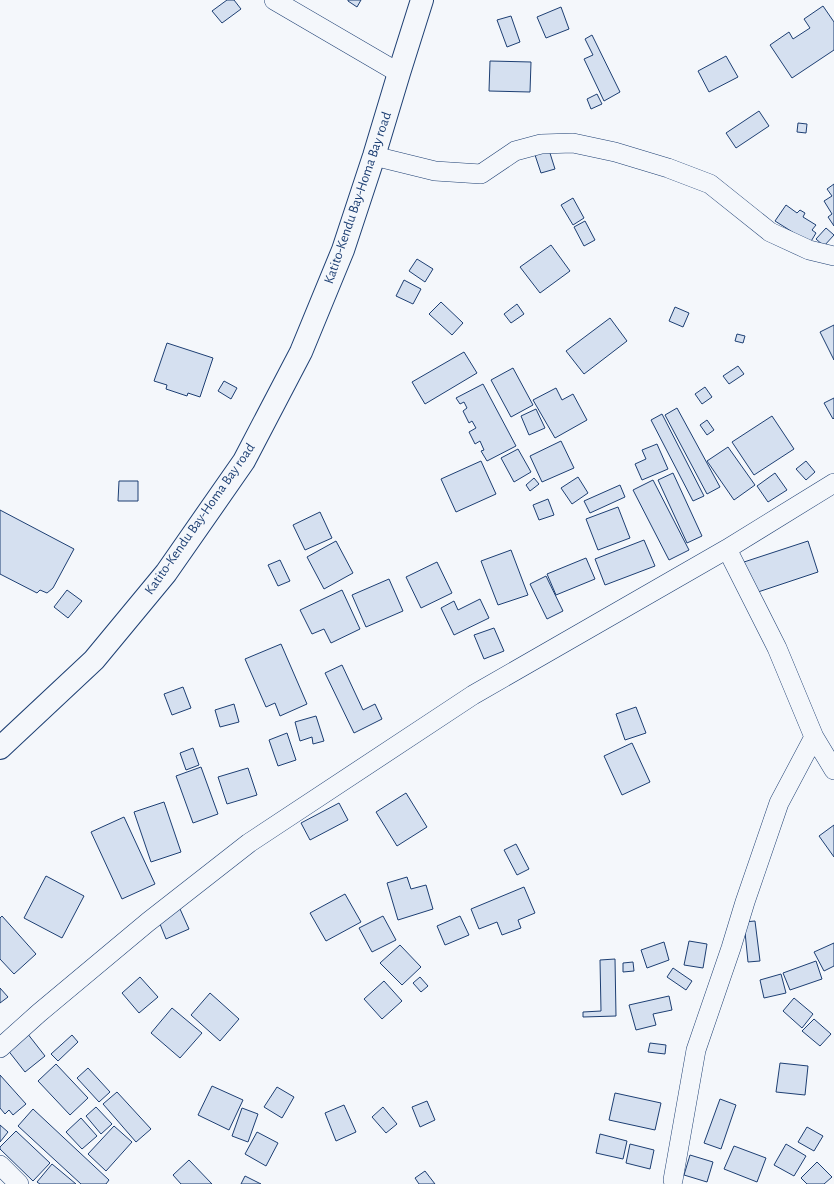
<svg xmlns="http://www.w3.org/2000/svg" width="834" height="1184" font-family="'Alegreya Sans',sans-serif">
  <rect width="100%" height="100%" fill="#f4f7fb"/>
  <path fill="#d5e0f0" stroke="#1d3f73" d="M227 0H234L241 9 222 23 212 11Z
    M348 0H361L357 7 348 1Z
    M823 6 834 22V50L792 78 770 45 789 32 793 39 810 28 804 19Z
    M561 7 569 29 546 38 537 17Z
    M511 16 520 42 507 47 497 20Z
    M592 35 620 92 604 101 584 59 593 55 585 39Z
    M726 56 738 77 709 92 698 71Z
    M490 61 531 62 530 92 489 91Z
    M597 94 602 104 591 109 587 99Z
    M759 111 769 126 736 148 726 133Z
    M798 123 807 124 806 133 797 132Z
    M549 150 555 169 541 173 535 155Z
    M834 184V226L828 217 832 214 824 201 832 196 827 189Z
    M573 198 584 218 573 225 561 205Z
    M786 205 797 213 800 210 805 213 803 217 816 225 812 230 816 233 810 243 775 221Z
    M585 221 595 240 584 246 574 227Z
    M826 228 834 235 824 246 816 239Z
    M551 245 570 271 540 293 520 267Z
    M417 259 433 269 425 282 409 271Z
    M404 280 421 289 413 304 396 296Z
    M441 302 463 323 452 335 429 314Z
    M517 304 524 314 511 323 504 314Z
    M675 307 689 313 683 327 669 321Z
    M610 318 627 341 584 374 566 351Z
    M834 325V360L820 332Z
    M737 334 745 336 743 343 735 341Z
    M167 343 213 358 200 397 188 393 187 396 166 389 167 385 154 381Z
    M464 352 477 373 425 404 412 382Z
    M738 366 744 374 729 384 723 376Z
    M513 368 533 405 511 417 491 380Z
    M224 381 237 388 231 399 218 391Z
    M483 384 516 446 487 461 481 451 484 450 480 441 475 444 469 432 476 428 472 421 469 423 463 411 467 408 464 402 460 404 456 398Z
    M705 387 712 397 702 404 695 394Z
    M556 388 562 400 573 394 587 420 555 438 533 400Z
    M834 398V418L833 419 824 403Z
    M677 408 720 487 707 494 665 415Z
    M536 409 545 428 529 435 521 416Z
    M662 414 704 496 693 501 651 420Z
    M772 416 794 449 754 475 732 442Z
    M707 420 714 430 707 435 700 425Z
    M561 441 574 468 542 482 530 456Z
    M657 444 668 469 642 480 635 464 646 459 642 450Z
    M728 447 755 485 734 500 707 461Z
    M518 449 531 472 514 482 501 458Z
    M481 461 496 494 456 512 441 479Z
    M806 461 815 472 806 480 796 469Z
    M673 473 702 536 687 543 658 480Z
    M775 473 787 490 768 502 757 486Z
    M578 477 588 493 572 504 561 488Z
    M534 478 539 484 530 491 526 485Z
    M653 480 689 550 669 560 633 490Z
    M119 481H138V501H118Z
    M620 485 625 497 590 513 584 501Z
    M548 499 554 515 539 520 533 505Z
    M618 507 630 538 598 550 586 519Z
    M0 510 74 549 53 588 47 593 40 590 37 593 0 574Z
    M320 512 332 538 305 550 293 525Z
    M644 540 655 566 605 585 595 559Z
    M336 541 353 573 324 589 307 557Z
    M808 541 818 572 755 593 744 562Z
    M511 550 528 595 498 605 481 561Z
    M586 558 595 579 556 595 547 574Z
    M280 560 290 581 278 586 268 565Z
    M437 562 452 593 421 608 406 577Z
    M546 576 563 611 547 619 530 584Z
    M389 579 403 611 366 627 352 595Z
    M67 590 82 601 68 618 54 607Z
    M342 590 360 629 331 643 324 629 312 634 300 610Z
    M480 599 489 618 454 635 441 608 454 601 458 610Z
    M494 628 504 651 484 659 474 635Z
    M281 644 307 704 280 716 275 703 266 707 245 659Z
    M342 665 363 710 375 704 382 719 354 733 325 673Z
    M183 687 191 708 172 715 164 694Z
    M234 704 239 722 220 727 215 710Z
    M636 707 646 733 625 740 616 714Z
    M316 716 324 741 313 744 312 737 300 741 295 722Z
    M287 733 296 760 278 766 269 740Z
    M632 743 650 782 622 795 604 756Z
    M193 748 199 765 186 770 180 753Z
    M201 767 218 814 193 823 176 776Z
    M248 768 257 795 227 804 218 777Z
    M406 793 427 827 397 846 376 812Z
    M164 802 181 852 151 862 134 812Z
    M339 803 348 820 310 840 301 823Z
    M124 817 155 884 122 899 91 832Z
    M834 825V857L819 836Z
    M516 844 529 869 517 875 504 850Z
    M46 876 84 896 62 938 24 918Z
    M407 877 411 889 426 885 433 909 398 920 387 883Z
    M524 887 535 913 518 920 521 928 502 935 497 922 479 929 471 909Z
    M345 894 361 922 326 941 310 913Z
    M180 909 189 929 166 939 158 919Z
    M2 916 36 954 14 974 0 959V918Z
    M383 916 396 940 372 952 359 928Z
    M460 916 469 935 445 945 437 926Z
    M755 921 760 961 748 962 744 922Z
    M689 941 707 944 703 968 684 965Z
    M664 942 669 960 647 968 641 950Z
    M834 943V966L824 971 814 952Z
    M400 945 421 967 402 985 380 963Z
    M615 959 616 1016 583 1017V1012L601 1011 600 960Z
    M816 961 822 979 790 990 783 973Z
    M633 962 634 971 623 972V963Z
    M673 968 692 981 686 990 667 977Z
    M781 974 786 993 764 998 760 980Z
    M140 977 158 997 139 1013 122 993Z
    M420 977 428 986 421 992 413 983Z
    M384 981 402 1001 382 1019 364 999Z
    M0 988 8 997 0 1003Z
    M210 993 239 1019 220 1041 191 1015Z
    M669 996 672 1010 653 1014 656 1025 636 1030 629 1005Z
    M794 998 813 1014 802 1028 783 1011Z
    M172 1008 202 1033 180 1058 151 1033Z
    M814 1019 831 1034 820 1046 802 1031Z
    M27 1033 45 1056 25 1072 7 1049Z
    M72 1035 78 1042 58 1061 51 1054Z
    M650 1043 666 1045 665 1054 648 1052Z
    M780 1063 808 1066 805 1095 776 1092Z
    M56 1064 88 1098 70 1115 38 1081Z
    M88 1068 110 1092 99 1102 77 1078Z
    M0 1075 26 1104 13 1115 9 1110 5 1114 0 1108Z
    M212 1086 243 1100 229 1130 198 1115Z
    M277 1087 294 1097 282 1118 264 1107Z
    M117 1092 151 1129 136 1142 103 1104Z
    M615 1093 661 1103 655 1130 609 1120Z
    M720 1099 736 1105 721 1149 704 1143Z
    M427 1101 435 1120 420 1127 412 1107Z
    M344 1105 356 1132 336 1141 325 1113Z
    M96 1107 112 1124 101 1134 86 1116Z
    M383 1107 397 1124 386 1133 372 1117Z
    M242 1108 258 1114 248 1142 232 1136Z
    M33 1109 109 1180 106 1184H81L18 1126Z
    M81 1118 97 1136 82 1149 66 1132Z
    M0 1125 8 1132 0 1142Z
    M114 1126 132 1142 106 1171 88 1154Z
    M807 1127 823 1136 814 1151 798 1142Z
    M16 1131 50 1163 33 1181 0 1149V1147Z
    M257 1132 278 1143 266 1166 245 1154Z
    M600 1134 627 1141 623 1159 596 1153Z
    M630 1144 654 1150 650 1169 626 1163Z
    M786 1144 806 1156 794 1176 774 1165Z
    M734 1146 766 1158 757 1182 724 1169Z
    M690 1155 713 1162 707 1182 684 1175Z
    M189 1160 212 1184H181L173 1175Z
    M817 1162 832 1177 824 1184H807L801 1178Z
    M52 1164 76 1184H40L37 1182Z
    M425 1171 435 1184H419L415 1178Z
    M245 1176 261 1184H241Z"/>
  <g fill="none" stroke-linecap="round" stroke-linejoin="round">
    <g stroke="#1d3f73" stroke-width="20">
      <path id="minor" d="M274 0 399 73
        M374 156 435 171 481 174 515 151 541 144 573 143 615 152 668 168 710 184 770 232 809 250 834 256
        M727 549 777 648 814 737 834 770
        M0 1048 39 1013 148 922 249 843 473 695 727 549 834 483
        M0 1165 19 1184
        M673 1180 696 1050 731 948 745 902 779 803 814 737"/>
    </g>
    <g stroke="#1d3f73" stroke-width="24">
      <path id="trunk" d="M0 748 94 660 166 573 244 461 301 352 343 250 374 156 399 73 422 0"/>
    </g>
    <use href="#minor" stroke="#f4f7fb" stroke-width="19"/>
    <use href="#trunk" stroke="#f4f7fb" stroke-width="22"/>
  </g>
  <g text-anchor="middle" dominant-baseline="central" stroke-width="3" stroke-linejoin="round" paint-order="stroke">
    <g font-size="14" fill="#1d3f73" stroke="#f4f7fb">
      <text transform="translate(358 198) rotate(-71)">Katito-Kendu Bay-Homa Bay road</text>
      <text transform="translate(200 519) rotate(-55)">Katito-Kendu Bay-Homa Bay road</text>
    </g>
  </g>
</svg>
